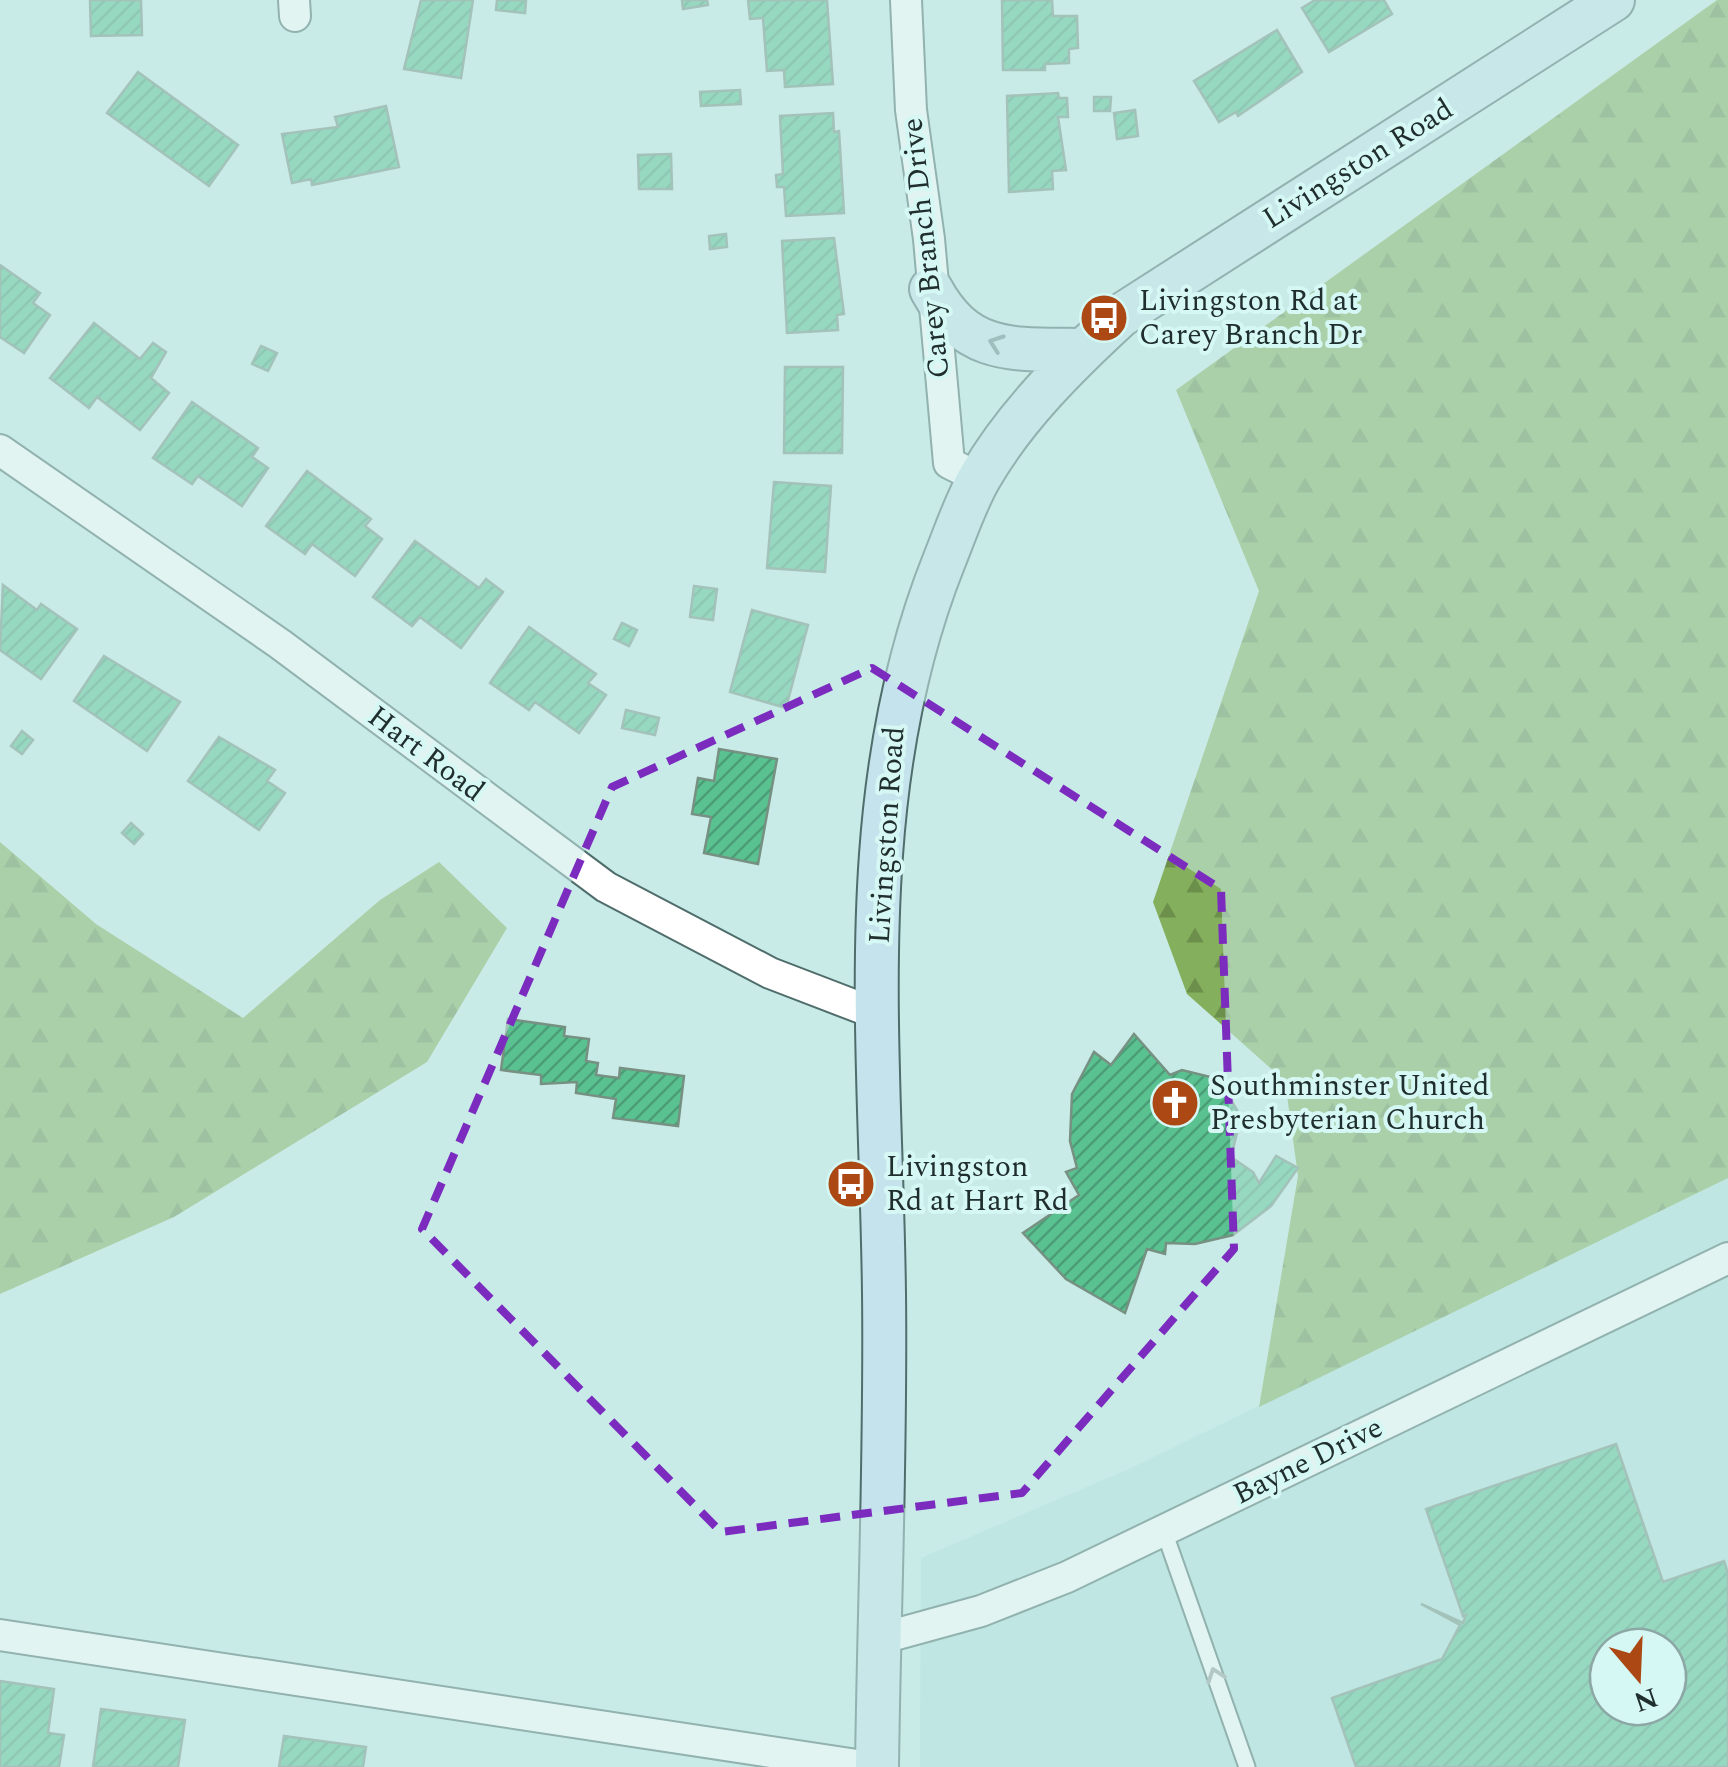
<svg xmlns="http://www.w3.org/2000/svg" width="1728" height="1767" font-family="Spectral,serif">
  <defs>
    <pattern id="forest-firs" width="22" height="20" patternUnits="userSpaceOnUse" patternTransform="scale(2.5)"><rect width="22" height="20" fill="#84af5c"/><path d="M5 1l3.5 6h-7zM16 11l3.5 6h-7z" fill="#6c8f4c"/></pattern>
    <pattern id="building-hatch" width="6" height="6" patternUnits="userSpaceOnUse" patternTransform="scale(2.5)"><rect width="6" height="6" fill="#5ac190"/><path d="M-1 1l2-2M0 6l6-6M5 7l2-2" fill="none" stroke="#4a9d76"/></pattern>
  </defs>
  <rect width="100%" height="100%" fill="#c8ebe8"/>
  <path fill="#b3dfdb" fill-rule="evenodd" d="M1728 1178V1767H920L921 1558 1129 1469ZM1608 1647H1668V1707H1608Z"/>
  <path fill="url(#forest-firs)" d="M1717 0H1728V1178L1259 1407 1298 1176 1285 1081 1187 994 1153 902 1259 591 1176 390Z
    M0 842 96 924 243 1018 380 900 439 862 507 928 427 1062 174 1217 0 1294Z"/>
  <path fill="url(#building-hatch)" stroke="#769082" stroke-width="2.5" fill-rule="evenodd" d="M90 0H141L142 35 91 36Z
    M421 0H473L461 78 404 69Z
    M497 0H526L525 13 496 10Z
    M682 0H707L708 5 683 9Z
    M748 0H827L833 84 785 87 784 70 767 71 763 18 750 19Z
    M1002 0H1052L1053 16H1077L1078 48 1069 49V63L1045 64V70H1003Z
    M1315 0H1384L1392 14 1329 52 1302 8Z
    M1277 30 1302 72 1238 116 1236 112 1219 122 1194 81Z
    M138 72 238 145 209 186 107 113Z
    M740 90 741 104 701 106 700 92Z
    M1058 93 1059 98H1067L1068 117H1058L1066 170 1052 171 1053 189 1009 192 1007 96Z
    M1094 97H1111L1110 111H1094Z
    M386 106 399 167 312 185 311 179 292 183 282 134 338 127 335 117Z
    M1135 110 1138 136 1117 139 1114 113Z
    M833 113 834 132 839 131 844 213 786 216 784 187H777L776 175 783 174 780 116Z
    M671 154 672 189H639L638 155Z
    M726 234 727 247 710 249 709 236Z
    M834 238 844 314 837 315 838 330 787 333 782 241Z
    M0 265 40 293 33 303 50 315 24 353 0 337Z
    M94 323 140 359 153 343 166 352 151 378 169 393 140 430 97 397 89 408 50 378Z
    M261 346 277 353 268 371 252 364Z
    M785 367H843L842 453H784Z
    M192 402 258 448 252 457 268 468 242 506 198 476 192 484 153 458Z
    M307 471 371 519 365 526 382 539 355 576 312 544 305 554 266 526Z
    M774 482 831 486 825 572 767 568Z
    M415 541 479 588 486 579 503 592 461 648 420 617 412 626 373 597Z
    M3 585 37 610 41 604 77 629 41 679 0 650Z
    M694 586 717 589 713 620 690 617Z
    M752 610 808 625 786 708 730 692Z
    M622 623 637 630 629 646 614 639Z
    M529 627 596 674 588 683 606 695 579 733 535 702 529 710 490 683Z
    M104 656 180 702 147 751 74 701Z
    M626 710 659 718 655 735 622 728Z
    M22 731 33 740 22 754 11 746Z
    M219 737 275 770 267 781 285 793 259 830 188 781Z
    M719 749 777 759 758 864 704 853 711 817 692 814 698 778 714 781Z
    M131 823 143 834 134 844 122 833Z
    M508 1019 565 1027 564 1036 589 1039 586 1061 598 1063 596 1075 619 1078 620 1068 684 1076 678 1126 613 1118 616 1099 576 1093 577 1082 541 1084V1075L501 1070Z
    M1134 1034 1170 1075 1182 1070 1219 1079 1241 1117 1231 1157 1253 1172 1259 1183 1276 1156 1298 1168 1271 1206 1233 1235 1195 1244 1166 1243 1165 1254 1147 1249 1125 1313 1066 1279 1023 1233 1079 1195 1066 1172 1077 1168 1070 1141 1072 1094 1094 1052 1111 1065Z
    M1616 1444 1663 1582 1724 1561 1728 1573V1767H1356L1332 1698 1442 1659 1460 1625 1421 1604 1463 1623 1466 1615 1463 1616 1426 1509ZM1608 1647H1668V1707H1608Z
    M0 1681 54 1689 48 1733 64 1735 59 1767H0Z
    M101 1709 185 1720 178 1767H93Z
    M284 1736 366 1747 363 1767H279Z"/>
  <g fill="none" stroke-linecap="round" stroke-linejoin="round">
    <g stroke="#4e6d6b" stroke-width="19">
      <path id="service" d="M1164 1531 1247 1767"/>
    </g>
    <g stroke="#4e6d6b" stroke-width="34">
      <path id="minor" d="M294 0 295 16
        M906 0 911 110 929 239 949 463 979 478
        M0 450 280 644 606 887 770 973 877 1014
        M0 1635 870 1767
        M879 1639 981 1611 1067 1577 1728 1258"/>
    </g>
    <g stroke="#4e6d6b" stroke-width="46">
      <path id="secondary" d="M931 289C967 356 1015 349 1083 350
        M877 1767C879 1609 886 1451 884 1293 881 1046 850 796 944 561 955 534 965 503 980 477 1015 416 1069 363 1120 316L1613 0"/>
    </g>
    <use href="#service" stroke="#fff" stroke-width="15"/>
    <use href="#minor" stroke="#fff" stroke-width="30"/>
    <use href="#secondary" stroke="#c5e3ec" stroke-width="42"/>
  </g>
  <defs><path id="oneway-chevron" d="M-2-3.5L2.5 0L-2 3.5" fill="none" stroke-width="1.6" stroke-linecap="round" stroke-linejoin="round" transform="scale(2.5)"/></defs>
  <use stroke="#72888c" href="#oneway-chevron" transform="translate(996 343) rotate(-160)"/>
  <use stroke="#9ba1a0" href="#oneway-chevron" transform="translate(1215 1675) rotate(-109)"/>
  <path d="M0 0H1728V1767H0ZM872 668 1221 889 1234 1249 1022 1493 721 1532 422 1229 612 787Z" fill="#c8ebe8" fill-opacity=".55" fill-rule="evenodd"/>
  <path fill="none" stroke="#7b2cbf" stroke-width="8" stroke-dasharray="20 12" stroke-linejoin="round" d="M872 668 1221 889 1234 1249 1022 1493 721 1532 422 1229 612 787Z"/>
  <defs>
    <g id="bus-disc" transform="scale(2.5)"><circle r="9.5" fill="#ac4814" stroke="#d5f8f5"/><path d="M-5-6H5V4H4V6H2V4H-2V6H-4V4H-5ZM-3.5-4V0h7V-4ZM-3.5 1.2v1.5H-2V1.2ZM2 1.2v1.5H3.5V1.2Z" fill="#fff"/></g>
    <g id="church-disc" transform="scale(2.5)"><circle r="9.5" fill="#ac4814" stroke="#d5f8f5"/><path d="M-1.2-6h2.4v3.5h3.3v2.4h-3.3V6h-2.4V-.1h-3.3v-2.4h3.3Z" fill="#fff"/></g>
  </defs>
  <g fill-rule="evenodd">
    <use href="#bus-disc" x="1104" y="318"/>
    <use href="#church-disc" x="1175" y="1103"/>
    <use href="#bus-disc" x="851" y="1184"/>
  </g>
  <g text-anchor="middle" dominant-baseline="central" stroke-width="8" stroke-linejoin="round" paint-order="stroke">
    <g font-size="30" fill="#202e2d" stroke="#d5f8f5">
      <text transform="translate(1358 164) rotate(-32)">Livingston Road</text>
      <text transform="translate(926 248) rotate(-96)">Carey Branch Drive</text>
      <text transform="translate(426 754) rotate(37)">Hart Road</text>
      <text transform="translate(887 835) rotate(-86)">Livingston Road</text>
      <text transform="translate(1308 1461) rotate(-26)">Bayne Drive</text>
    </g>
    <g font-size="30" fill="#202e2d" stroke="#d5f8f5" text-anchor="start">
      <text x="1139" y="301">Livingston Rd at<tspan x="1139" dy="34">Carey Branch Dr</tspan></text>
      <text x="1210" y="1086">Southminster United<tspan x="1210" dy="34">Presbyterian Church</tspan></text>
      <text x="886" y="1167">Livingston<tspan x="886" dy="34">Rd at Hart Rd</tspan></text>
    </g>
  </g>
  <g transform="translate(1638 1677) rotate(161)"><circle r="48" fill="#d5f8f5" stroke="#8da7a5" stroke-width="2.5"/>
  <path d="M0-8L18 38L0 25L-18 38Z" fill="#ac4814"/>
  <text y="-15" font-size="28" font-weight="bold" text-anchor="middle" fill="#202e2d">N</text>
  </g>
</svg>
